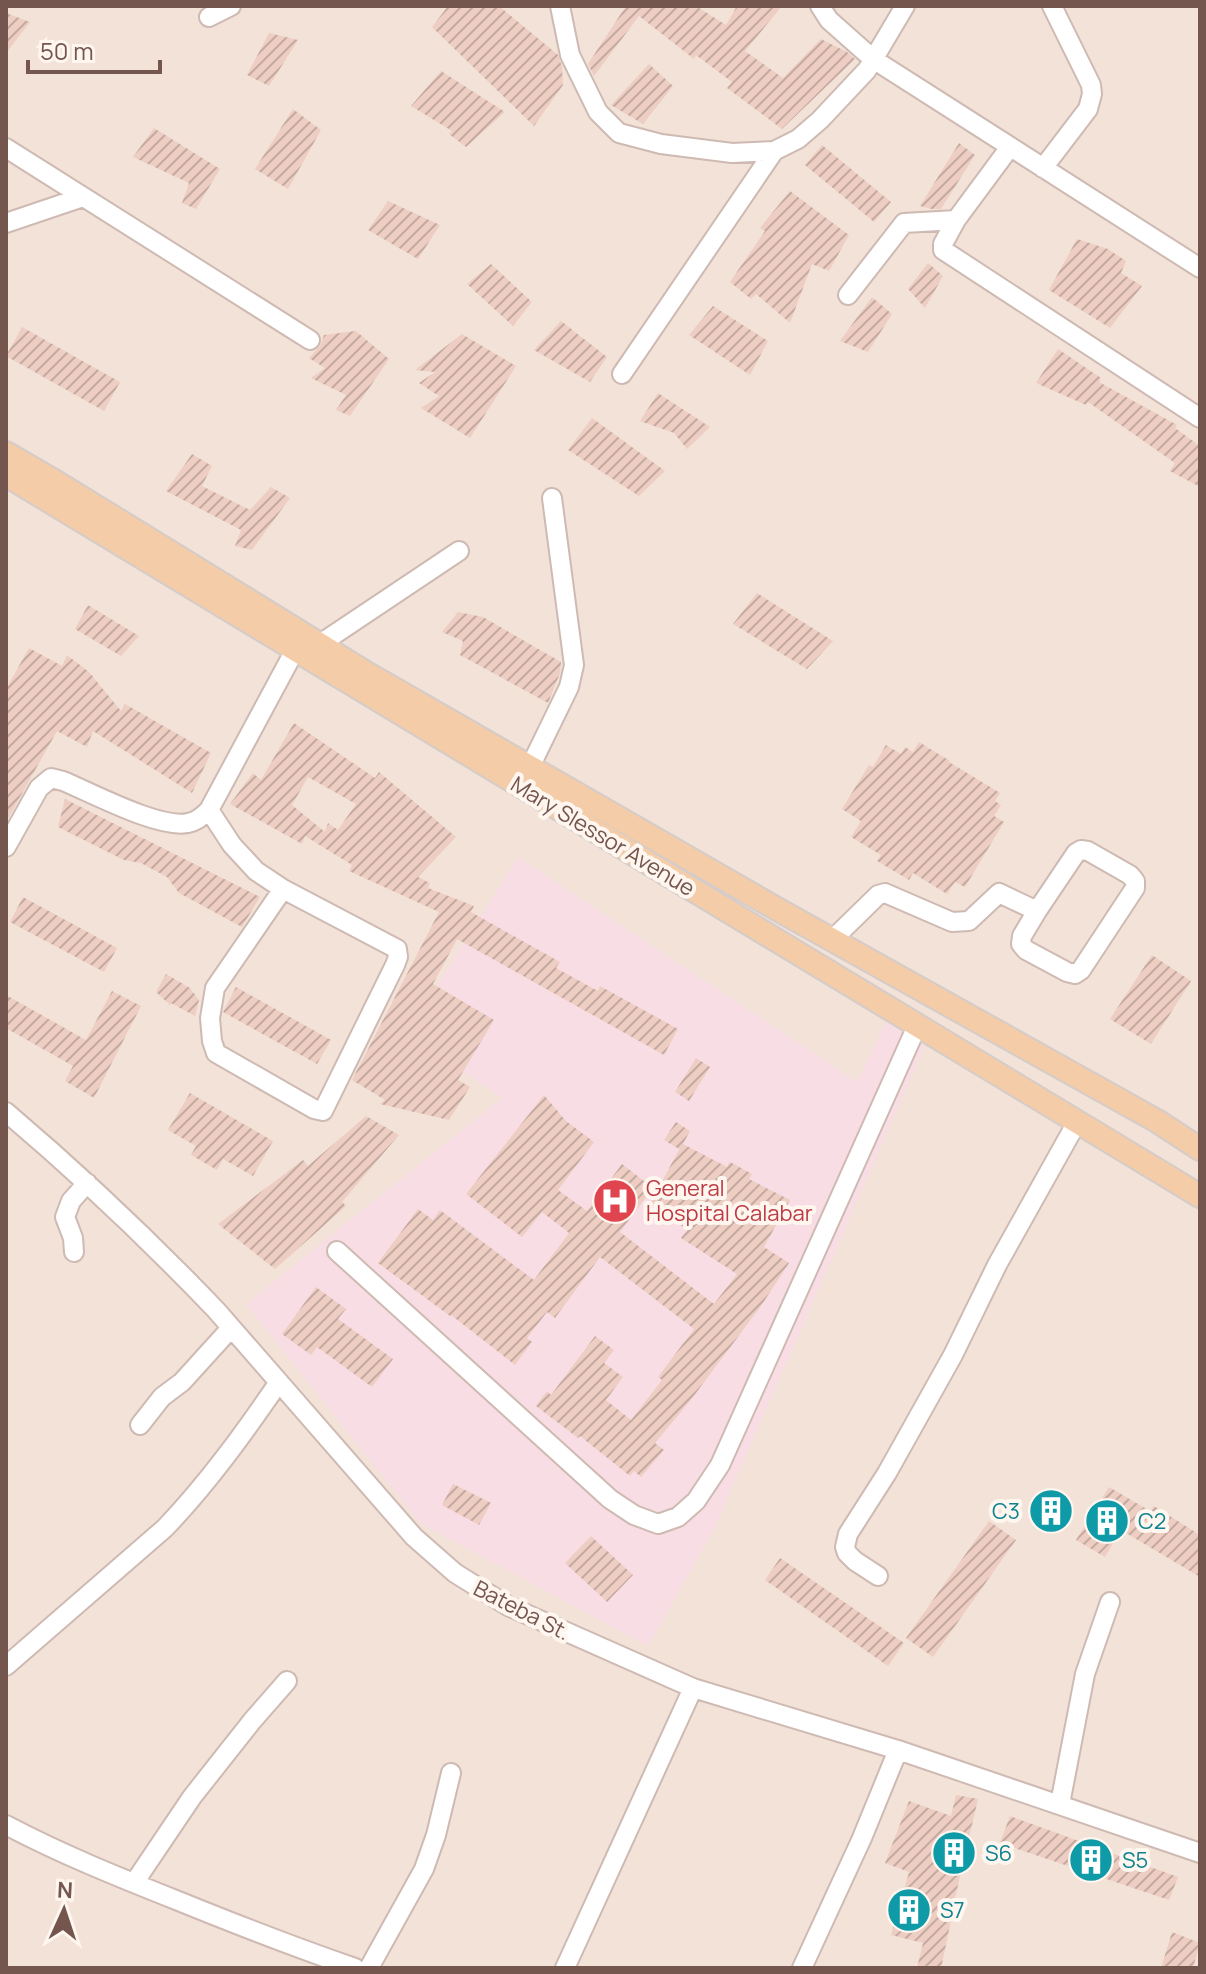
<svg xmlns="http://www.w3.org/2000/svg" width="1206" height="1974" font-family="Manrope,sans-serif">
  <defs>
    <pattern id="building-hatch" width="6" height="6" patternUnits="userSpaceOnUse" patternTransform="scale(2)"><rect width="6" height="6" fill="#eecec3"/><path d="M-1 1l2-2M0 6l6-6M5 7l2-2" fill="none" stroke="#c5aaa1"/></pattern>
  </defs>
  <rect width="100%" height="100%" fill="#fbf1e9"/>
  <path fill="#f2e2d8" d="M6 6H1200V1968H6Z"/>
  <path fill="#f8dde4" d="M518 857 857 1082 886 1022 926 1043 713 1531 648 1646 420 1523 246 1304 502 1098 417 1040 448 991 437 986Z"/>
  <path fill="url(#building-hatch)" fill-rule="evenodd" d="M448 6H499L558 55 562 67 563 85 534 126 432 27Z
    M626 6H696L726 25 737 6H782L745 51 783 78 821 39 847 52 855 59 782 129 727 88 732 82 696 55 694 59 639 16 594 76 588 64Z
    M6 13 30 22 6 53Z
    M269 33 298 40 269 86 247 75Z
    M649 64 673 86 643 124 611 105Z
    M441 71 505 112 466 147 449 134 452 131 411 106Z
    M293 109 321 130 288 189 255 169Z
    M154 128 220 169 196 209 182 203 189 183 133 157Z
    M959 143 975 155 941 209H932L920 206Z
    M822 145 891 202 874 222 805 165Z
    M790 191 849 235 829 271 812 264 790 323 756 294 751 299 730 282 765 231 760 228Z
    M388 201 440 225 418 259 368 230Z
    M1077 239 1108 249 1126 261 1121 273 1142 286 1110 328 1049 290Z
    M928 263 943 276 925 308 908 289Z
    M491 264 532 302 513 326 467 284Z
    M872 297 892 314 868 352 840 341Z
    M713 306 768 341 750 375 689 335Z
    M561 321 607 357 590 382 534 350Z
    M22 327 120 382 104 411 6 356Z
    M356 331 389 359 350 416 336 410 346 395 311 378 325 368 309 358 320 346 324 335Z
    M462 334 516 366 470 438 421 408 439 396 419 383 435 372 415 370Z
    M1058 349 1101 378 1099 382 1177 425 1175 428 1200 446V487L1170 471 1175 463 1088 402 1086 405 1036 383Z
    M658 393 710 427 687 449 674 433 640 421Z
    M592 418 665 471 639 496 568 450Z
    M192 454 212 466 202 486 250 510 271 487 290 498 252 550 235 546 241 530 166 491Z
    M757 593 833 641 807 669 733 624Z
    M88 605 139 636 121 656 75 629Z
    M458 612 483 617 561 662 560 673 548 703 460 655 463 641 442 632Z
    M29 648 62 666 67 655 89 672 121 711 125 704 211 753 192 793 93 731 87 747 57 731 6 822V689Z
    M294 723 375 778 379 772 456 837 418 877 430 883 428 888 474 906 471 912 560 962 556 968 598 991 600 986 678 1029 664 1055 457 939 433 984 494 1020 458 1080 470 1087 449 1120 380 1104 385 1100 352 1080 439 912 349 871 352 865 305 836 302 844 230 804 253 773 261 780ZM308 777 356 804 338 830 328 823 325 832 292 805Z
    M919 742 950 761 949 762 1000 793 995 801 1001 805 994 816 1004 822 965 887 955 882 947 894 913 873 909 880 877 861 881 855 851 837 861 821 842 809 869 765 873 767 886 745 901 754 905 747 913 752Z
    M65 799 260 897 242 927 179 893 167 877 141 863 124 860 58 827Z
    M23 897 117 948 104 972 10 922Z
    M1152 955 1191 981 1151 1044 1110 1019Z
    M166 974 190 988 199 1000 195 1016 171 1003 170 1005 156 992Z
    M236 987 331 1040 317 1064 223 1012Z
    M112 991 141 1006 94 1098 65 1081 73 1066 6 1028V995L86 1040Z
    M696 1058 710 1067 689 1101 675 1092Z
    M190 1093 273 1141 253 1176 223 1159 217 1170 191 1155 196 1146 168 1130Z
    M544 1095 566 1121 594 1142 558 1190 587 1211 622 1164 653 1188 620 1232 714 1304 737 1274 681 1238 687 1230 651 1202 680 1148 679 1149 664 1140 676 1122 690 1131 683 1144 727 1167 730 1162 752 1174 749 1179 790 1200 764 1247 789 1263 761 1306 690 1401 655 1443 664 1450 641 1477 634 1471 630 1476 580 1436 578 1438 536 1406 547 1391 551 1395 595 1336 614 1350 604 1363 623 1377 606 1400 631 1420 662 1380 658 1377 694 1329 600 1257 555 1318 547 1312 527 1338 532 1342 515 1365 451 1315 450 1316 378 1263 418 1209 433 1220 440 1210 534 1280 569 1233 542 1212 522 1237 466 1194Z
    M366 1116 399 1135 342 1202 346 1206 275 1269 218 1224 303 1160 308 1166Z
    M316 1287 346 1309 338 1319 393 1359 372 1387 317 1347 311 1355 282 1334Z
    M453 1484 491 1503 479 1525 442 1505Z
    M1109 1487 1150 1511 1154 1506 1200 1535V1577L1121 1530 1105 1557 1076 1540Z
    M1050 1497 1066 1504 1053 1531 1035 1518Z
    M989 1521 1016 1540 933 1657 906 1638Z
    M591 1536 633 1575 607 1602 565 1563Z
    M780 1558 904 1643 888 1666 765 1580Z
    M956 1795 978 1799 951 1915 952 1916 941 1968H917L923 1943 891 1935 909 1872 885 1863 909 1801 951 1816Z
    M1010 1816 1178 1877 1169 1900 1000 1843Z
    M1172 1932 1200 1943 1193 1968H1161Z"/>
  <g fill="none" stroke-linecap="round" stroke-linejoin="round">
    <g stroke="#cebab2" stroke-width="22">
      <path id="minor" d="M560 6 570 55 598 112 619 133 661 144 732 153 774 151 798 139 820 120 867 70 905 6
        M820 6 829 20 873 59 1200 268
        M209 17 231 6
        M6 148 310 340
        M1043 168 1088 109 1092 94 1091 85 1052 6
        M956 220 943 244V250L1200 418
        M6 223 83 197
        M848 295 904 223 956 220 1010 147
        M622 374 774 151
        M320 644 459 551
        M530 767 569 687 574 665 552 498
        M209 810 232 845 256 871 283 889 397 949 398 957 395 965 323 1111 314 1109 216 1053 212 1041 210 1018 215 988 283 889
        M6 847 39 788 51 778 63 781C92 793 159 829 188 823 196 822 203 816 209 810L295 650
        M832 940 878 895 885 893 952 922 969 921 999 893 1037 911 1076 853 1081 850 1088 851 1130 875 1135 881V888L1081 970 1075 974 1067 972 1026 950 1021 944 1022 936 1037 911
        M6 1112C79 1174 149 1240 216 1310L414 1537 455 1573 508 1606 693 1688 898 1750 1200 1853
        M337 1251 610 1499 634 1515 658 1524 678 1517 696 1501 720 1465 917 1026
        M74 1252 73 1238 65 1217 71 1201 87 1183
        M140 1425 162 1397 182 1382 231 1328
        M878 1576 855 1561 847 1553 845 1547 848 1534 887 1473 953 1355 997 1265 1077 1122
        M6 1666 165 1528C208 1483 244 1433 279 1382
        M1060 1804 1085 1674 1110 1602
        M6 1825C61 1854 118 1877 176 1900 235 1924 294 1947 355 1968
        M134 1883 192 1797 252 1721 287 1681
        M369 1968 424 1869 436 1835 451 1773
        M565 1968 693 1688
        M802 1968 862 1838 898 1750"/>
    </g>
    <g stroke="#d5ccca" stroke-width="26">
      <path id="major" d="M6 453 56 482 368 674 777 909 1157 1121 1200 1149
        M6 475 1200 1196"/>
    </g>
    <use href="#minor" stroke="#fff" stroke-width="18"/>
    <use href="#major" stroke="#f4cca7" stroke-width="22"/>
  </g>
  <defs>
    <g id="hospital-disc" transform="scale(2.3)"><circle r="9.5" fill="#e0444e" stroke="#fef6ef"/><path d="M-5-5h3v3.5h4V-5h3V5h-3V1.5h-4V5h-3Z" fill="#fff"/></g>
    <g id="building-disc" transform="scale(2.3)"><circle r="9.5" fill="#0f9aa8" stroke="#fef6ef"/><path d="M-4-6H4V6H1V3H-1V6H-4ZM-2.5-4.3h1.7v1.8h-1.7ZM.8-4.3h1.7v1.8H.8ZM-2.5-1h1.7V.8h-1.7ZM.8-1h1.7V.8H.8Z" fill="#fff"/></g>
  </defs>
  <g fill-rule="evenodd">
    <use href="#hospital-disc" x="615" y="1201"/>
    <use href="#building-disc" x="1051" y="1511"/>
    <use href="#building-disc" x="1107" y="1521"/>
    <use href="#building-disc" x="954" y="1853"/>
    <use href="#building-disc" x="1091" y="1860"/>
    <use href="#building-disc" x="909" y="1910"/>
  </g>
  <g text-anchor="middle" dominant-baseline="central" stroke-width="8" stroke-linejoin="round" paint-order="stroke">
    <g font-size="22" fill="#74564e" stroke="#fef6ef">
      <text transform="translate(603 836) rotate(31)">Mary Slessor Avenue</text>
      <text transform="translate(522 1610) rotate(27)">Bateba St.</text>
    </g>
    <g font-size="22" fill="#be3a42" stroke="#fef6ef" text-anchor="start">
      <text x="646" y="1188">General<tspan x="646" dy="25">Hospital Calabar</tspan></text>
    </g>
    <g font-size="22" fill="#0d838f" stroke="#fef6ef" text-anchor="start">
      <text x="1020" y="1511" text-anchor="end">C3</text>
      <text x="1138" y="1521">C2</text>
      <text x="985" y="1853">S6</text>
      <text x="1122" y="1860">S5</text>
      <text x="940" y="1910">S7</text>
    </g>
  </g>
  <rect width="1206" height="1974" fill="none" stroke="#74564e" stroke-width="16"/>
  <g transform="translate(64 1910) rotate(3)" stroke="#fef6ef" stroke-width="6" paint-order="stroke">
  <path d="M0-6L14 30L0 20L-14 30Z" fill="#74564e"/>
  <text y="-12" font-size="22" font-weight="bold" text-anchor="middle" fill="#74564e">N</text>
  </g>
  <path d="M28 60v12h132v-12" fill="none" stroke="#74564e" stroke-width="4"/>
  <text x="40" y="60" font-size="24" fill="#74564e" stroke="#fef6ef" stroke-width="6" paint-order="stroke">50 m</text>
</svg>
